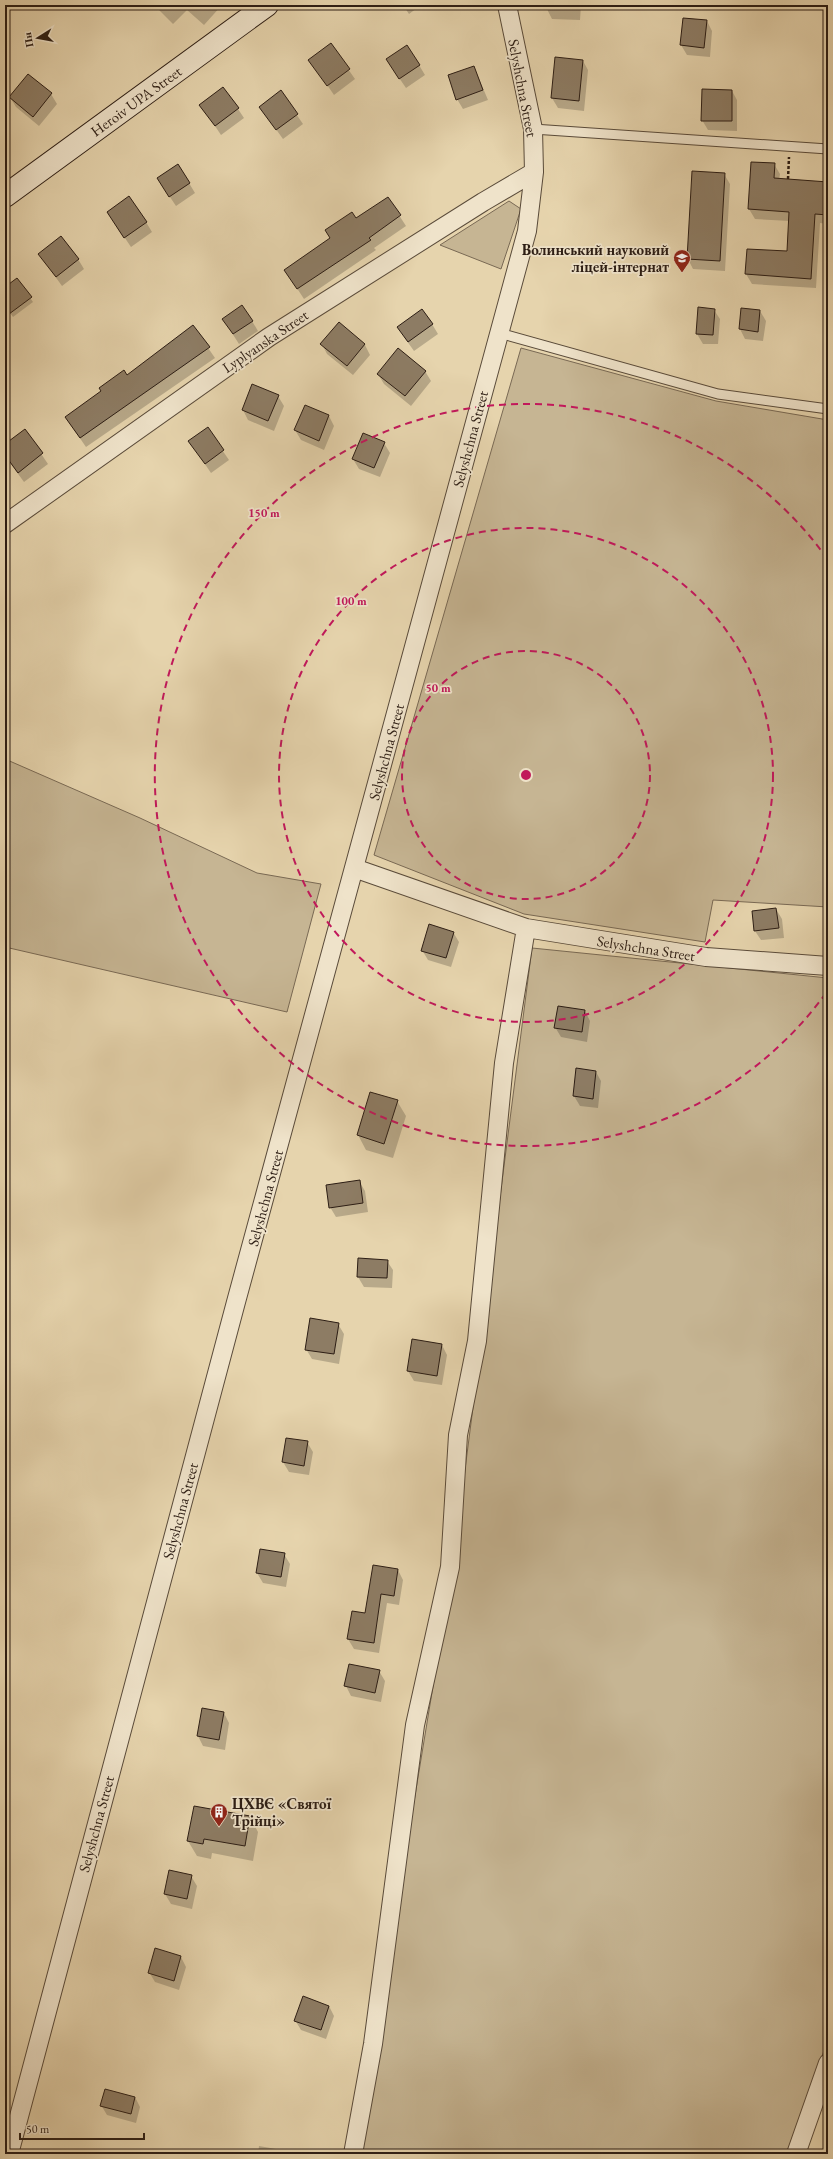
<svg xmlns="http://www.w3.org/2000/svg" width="833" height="2159" font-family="'EB Garamond',serif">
  <rect width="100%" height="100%" fill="#e6d4ad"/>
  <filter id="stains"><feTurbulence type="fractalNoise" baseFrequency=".005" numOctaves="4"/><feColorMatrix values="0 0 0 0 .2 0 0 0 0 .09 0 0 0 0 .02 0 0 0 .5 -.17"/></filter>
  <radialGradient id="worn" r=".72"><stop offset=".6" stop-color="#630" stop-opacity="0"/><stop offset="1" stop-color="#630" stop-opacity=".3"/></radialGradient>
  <path fill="#c6b593" stroke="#796954" d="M509 201 521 209 501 269 440 245Z
    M521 348 716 401 828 420V907L713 900 705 942 524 914 374 855Z
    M5 759 140 818 257 873 321 884 287 1012 5 947Z
    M532 948 828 978V2038L790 2154H356L452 1571Z"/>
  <path fill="#0003" d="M154 5H222L204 25 187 10 173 24Z
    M403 5H421L409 14Z
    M547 5H581L580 20 552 19 547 9Z
    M684 19 707 21 712 31 710 57 687 55 681 45Z
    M331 45 355 79 334 95 310 60Z
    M583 61 588 70 584 111 558 108 552 98Z
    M419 65 425 75 406 88 393 69Z
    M474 67 488 100 463 109 457 99Z
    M28 75 51 94 57 104 39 126 16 107 10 97Z
    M732 91 737 100V131L708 130 702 120Z
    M281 92 303 124 283 139 260 107Z
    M201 105 238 109 244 118 221 135Z
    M752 163 774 164 780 174 779 180 828 183V224L820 223 816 288 752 284 746 274 788 252 790 221 755 219 749 209Z
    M724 174 730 184 725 271 693 269 688 259Z
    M189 183 195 193 176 206 164 188Z
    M388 198 406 226 374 248 376 250 304 299 285 270Z
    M108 213 146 222 152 232 131 247Z
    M39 254 78 259 84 269 62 286Z
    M17 279 33 302 13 317 5 306V288Z
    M742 309 760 311 766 321 763 341 745 339 740 329Z
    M714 310 720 319 718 344H703L697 334Z
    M223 319 252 321 258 331 239 344Z
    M339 323 365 345 370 355 353 375 327 354 322 344Z
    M432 324 438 334 414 351 404 337Z
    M193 326 215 358 86 447 66 418 127 377Z
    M425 371 431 381 411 406 384 384 378 374Z
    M278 396 284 406 274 431 248 420 243 410Z
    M305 406 329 416 334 426 324 450 301 440 295 430Z
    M207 428 229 460 211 473 190 442Z
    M25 430 48 464 24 482 5 456V445Z
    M384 443 390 453 380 477 359 469 353 459Z
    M776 909 782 919 784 938 761 940 755 931Z
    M453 932 459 942 451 967 428 960 422 950Z
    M585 1011 590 1021 587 1042 561 1037 555 1027Z
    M596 1072 601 1081 598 1108 580 1106 574 1096Z
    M397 1101 406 1116 393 1158 366 1150 358 1135Z
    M359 1181 365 1191 368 1212 336 1217 330 1207Z
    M387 1261 393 1270 392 1288 364 1287 358 1277Z
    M338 1324 344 1334 339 1364 312 1359 306 1349Z
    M442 1345 447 1355 442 1385 414 1381 408 1371Z
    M307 1442 313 1452 309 1475 289 1472 283 1462Z
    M284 1554 290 1564 286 1587 263 1583 257 1573Z
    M398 1570 403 1580 399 1605 387 1603 379 1653 354 1649 348 1639Z
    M379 1671 385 1681 381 1702 351 1696 346 1686Z
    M202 1709 224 1713 229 1723 225 1750 203 1746 198 1736Z
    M250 1817 258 1832 253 1861 212 1853 211 1859 197 1856 188 1841Z
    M191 1876 197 1886 192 1909 171 1904 165 1894Z
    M181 1957 186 1967 179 1990 155 1982 149 1972Z
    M329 2006 334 2016 326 2039 301 2030 295 2020Z
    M135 2097 140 2107 136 2123 107 2115 101 2105Z
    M259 2146 293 2152 294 2154H258Z"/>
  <path fill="#8d7c64" stroke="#2c1d14" d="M683 18 707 20 704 48 680 45Z
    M331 43 350 69 327 86 308 60Z
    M407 45 420 65 399 79 386 59Z
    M555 57 583 60 579 101 551 98Z
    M474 66 483 90 456 100 448 75Z
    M28 74 52 93 33 117 9 97Z
    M223 87 239 108 215 126 199 105Z
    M702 89 732 90V121H701Z
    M281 90 298 114 276 130 259 107Z
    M751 162 775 163 774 178 828 182V215L815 214 811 279 745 274 747 249 787 251 789 212 748 209Z
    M178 164 190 183 169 197 157 178Z
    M692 171 725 173 720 261 687 259Z
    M129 196 147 222 124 238 107 212Z
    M388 197 401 215 369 238 371 240 297 289 284 270 330 238 325 230 352 212 356 218Z
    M61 236 79 259 56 277 38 254Z
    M17 278 32 297 5 317V287Z
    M242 305 253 321 233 334 222 319Z
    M698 307 715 309 713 335 696 334Z
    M741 308 760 310 758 332 739 329Z
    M422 309 433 324 408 342 397 327Z
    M339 322 365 344 347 366 320 344Z
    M193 325 210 347 80 438 65 417 101 391 99 388 124 370 127 375Z
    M398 348 426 371 405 396 377 374Z
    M252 384 279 395 268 421 242 410Z
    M305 405 329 415 319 441 294 430Z
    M208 427 224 450 205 464 188 441Z
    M25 429 43 453 18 473 5 455V444Z
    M363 433 385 442 374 468 352 459Z
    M776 908 779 928 754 931 752 911Z
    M429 924 454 932 446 958 421 951Z
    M558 1006 585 1010 582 1032 554 1028Z
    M576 1068 596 1071 593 1099 573 1096Z
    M370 1092 398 1100 384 1144 357 1135Z
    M360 1180 363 1203 329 1208 326 1185Z
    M358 1258 388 1260 387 1278 357 1277Z
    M310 1318 339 1323 334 1354 305 1350Z
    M412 1339 442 1344 437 1376 407 1371Z
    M286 1438 308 1441 304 1466 282 1462Z
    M260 1549 285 1553 281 1577 256 1573Z
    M373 1565 398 1569 394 1596 381 1594 374 1643 347 1639 352 1611 365 1613Z
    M349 1664 380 1670 375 1693 344 1686Z
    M202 1708 224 1712 219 1740 197 1736Z
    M194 1806 250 1816 245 1846 204 1839 203 1844 187 1841Z
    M169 1870 192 1875 187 1899 164 1894Z
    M155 1948 181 1956 174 1981 148 1973Z
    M303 1996 329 2006 321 2030 294 2021Z
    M105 2089 135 2097 131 2114 100 2106Z"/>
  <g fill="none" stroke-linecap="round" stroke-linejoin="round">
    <g stroke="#5a4b3a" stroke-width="11">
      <path id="lane" d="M533 129 828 149
        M499 333 718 394 828 409"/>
    </g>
    <g stroke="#5a4b3a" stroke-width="20">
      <path id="street" d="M5 524 269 337 483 202 534 172
        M354 868 526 928 706 957 828 966
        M9 2154 236 1302 527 231 534 172 533 129 507 5
        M353 2154 373 2044 415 1725 450 1567 458 1435 477 1341 504 1063 526 928
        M796 2154 828 2063"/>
    </g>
    <g stroke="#2c1d14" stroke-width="24">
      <path id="secondary" d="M5 196 267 5"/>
    </g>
    <path stroke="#2c1d14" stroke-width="2.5" stroke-dasharray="3 2" stroke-linecap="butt" d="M788 179 789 157"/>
    <use href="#lane" stroke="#efe3ca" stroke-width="9"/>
    <use href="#street" stroke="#efe3ca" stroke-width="18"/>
    <use href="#secondary" stroke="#efe3ca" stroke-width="22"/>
  </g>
  <g fill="none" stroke="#c2185b" stroke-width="2" stroke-dasharray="7 5">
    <circle cx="526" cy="775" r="124"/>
    <circle cx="526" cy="775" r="247"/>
    <path d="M826 993A371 371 0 1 1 826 557"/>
  </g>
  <defs>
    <g id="school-pin" transform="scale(0.9)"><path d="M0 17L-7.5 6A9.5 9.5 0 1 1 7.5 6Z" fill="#8f2418" stroke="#efe3ca"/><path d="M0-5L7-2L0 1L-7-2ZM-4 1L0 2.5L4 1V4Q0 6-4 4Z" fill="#fff"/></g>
    <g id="building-pin" transform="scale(0.9)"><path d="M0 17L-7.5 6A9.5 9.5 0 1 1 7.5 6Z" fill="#8f2418" stroke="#efe3ca"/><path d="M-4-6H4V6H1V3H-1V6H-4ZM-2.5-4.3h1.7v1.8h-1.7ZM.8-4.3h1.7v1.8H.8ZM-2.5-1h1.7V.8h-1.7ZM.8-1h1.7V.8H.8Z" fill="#fff"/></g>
  </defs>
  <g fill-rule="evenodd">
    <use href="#school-pin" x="682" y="258"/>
    <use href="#building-pin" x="219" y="1812"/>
  </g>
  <g text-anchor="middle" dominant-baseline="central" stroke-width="3.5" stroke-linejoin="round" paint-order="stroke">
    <g font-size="15" fill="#2c1d14" stroke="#efe3ca">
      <text transform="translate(523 88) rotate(79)">Selyshchna Street</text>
      <text transform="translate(136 101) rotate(-36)">Heroiv UPA Street</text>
      <text transform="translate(265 341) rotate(-34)">Lyplyanska Street</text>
      <text transform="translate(470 439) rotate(-75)">Selyshchna Street</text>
      <text transform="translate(386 752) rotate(-75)">Selyshchna Street</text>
      <text transform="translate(646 948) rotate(9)">Selyshchna Street</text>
      <text transform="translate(265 1198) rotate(-75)">Selyshchna Street</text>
      <text transform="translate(180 1511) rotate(-75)">Selyshchna Street</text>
      <text transform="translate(96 1824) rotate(-75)">Selyshchna Street</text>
    </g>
    <g font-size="15" font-weight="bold" fill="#2c1d14" stroke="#efe3ca" text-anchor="end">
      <text x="669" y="249">Волинський науковий<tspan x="669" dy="17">ліцей-інтернат</tspan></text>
      <text x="232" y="1803" text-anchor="start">ЦХВЄ «Святої<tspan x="232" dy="17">Трійці»</tspan></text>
    </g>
  </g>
  <circle cx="526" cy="775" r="6" fill="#c2185b" stroke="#efe3ca" stroke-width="2"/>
  <g font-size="12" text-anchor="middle" font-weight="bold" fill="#c2185b" stroke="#efe3ca" stroke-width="3.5" stroke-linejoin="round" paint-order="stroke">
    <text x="264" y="517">150 m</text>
    <text x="351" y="605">100 m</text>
    <text x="438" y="692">50 m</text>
  </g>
  <rect width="833" height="2159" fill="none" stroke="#e6d4ad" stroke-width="20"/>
  <rect x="6" y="6" width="821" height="2147" fill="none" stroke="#2c1d14" stroke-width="2"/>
  <rect x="10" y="10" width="813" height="2139" fill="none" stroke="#2c1d14"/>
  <g transform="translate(38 38) rotate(259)" stroke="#efe3ca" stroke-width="3" paint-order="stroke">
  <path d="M0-3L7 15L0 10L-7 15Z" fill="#2c1d14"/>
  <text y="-6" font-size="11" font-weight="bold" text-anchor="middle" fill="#2c1d14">Пн</text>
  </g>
  <path d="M20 2133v6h124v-6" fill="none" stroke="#2c1d14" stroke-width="2"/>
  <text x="26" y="2133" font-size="12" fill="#2c1d14" stroke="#efe3ca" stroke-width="3" paint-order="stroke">50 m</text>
  <rect width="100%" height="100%" filter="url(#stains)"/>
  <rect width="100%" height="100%" fill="url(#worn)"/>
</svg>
